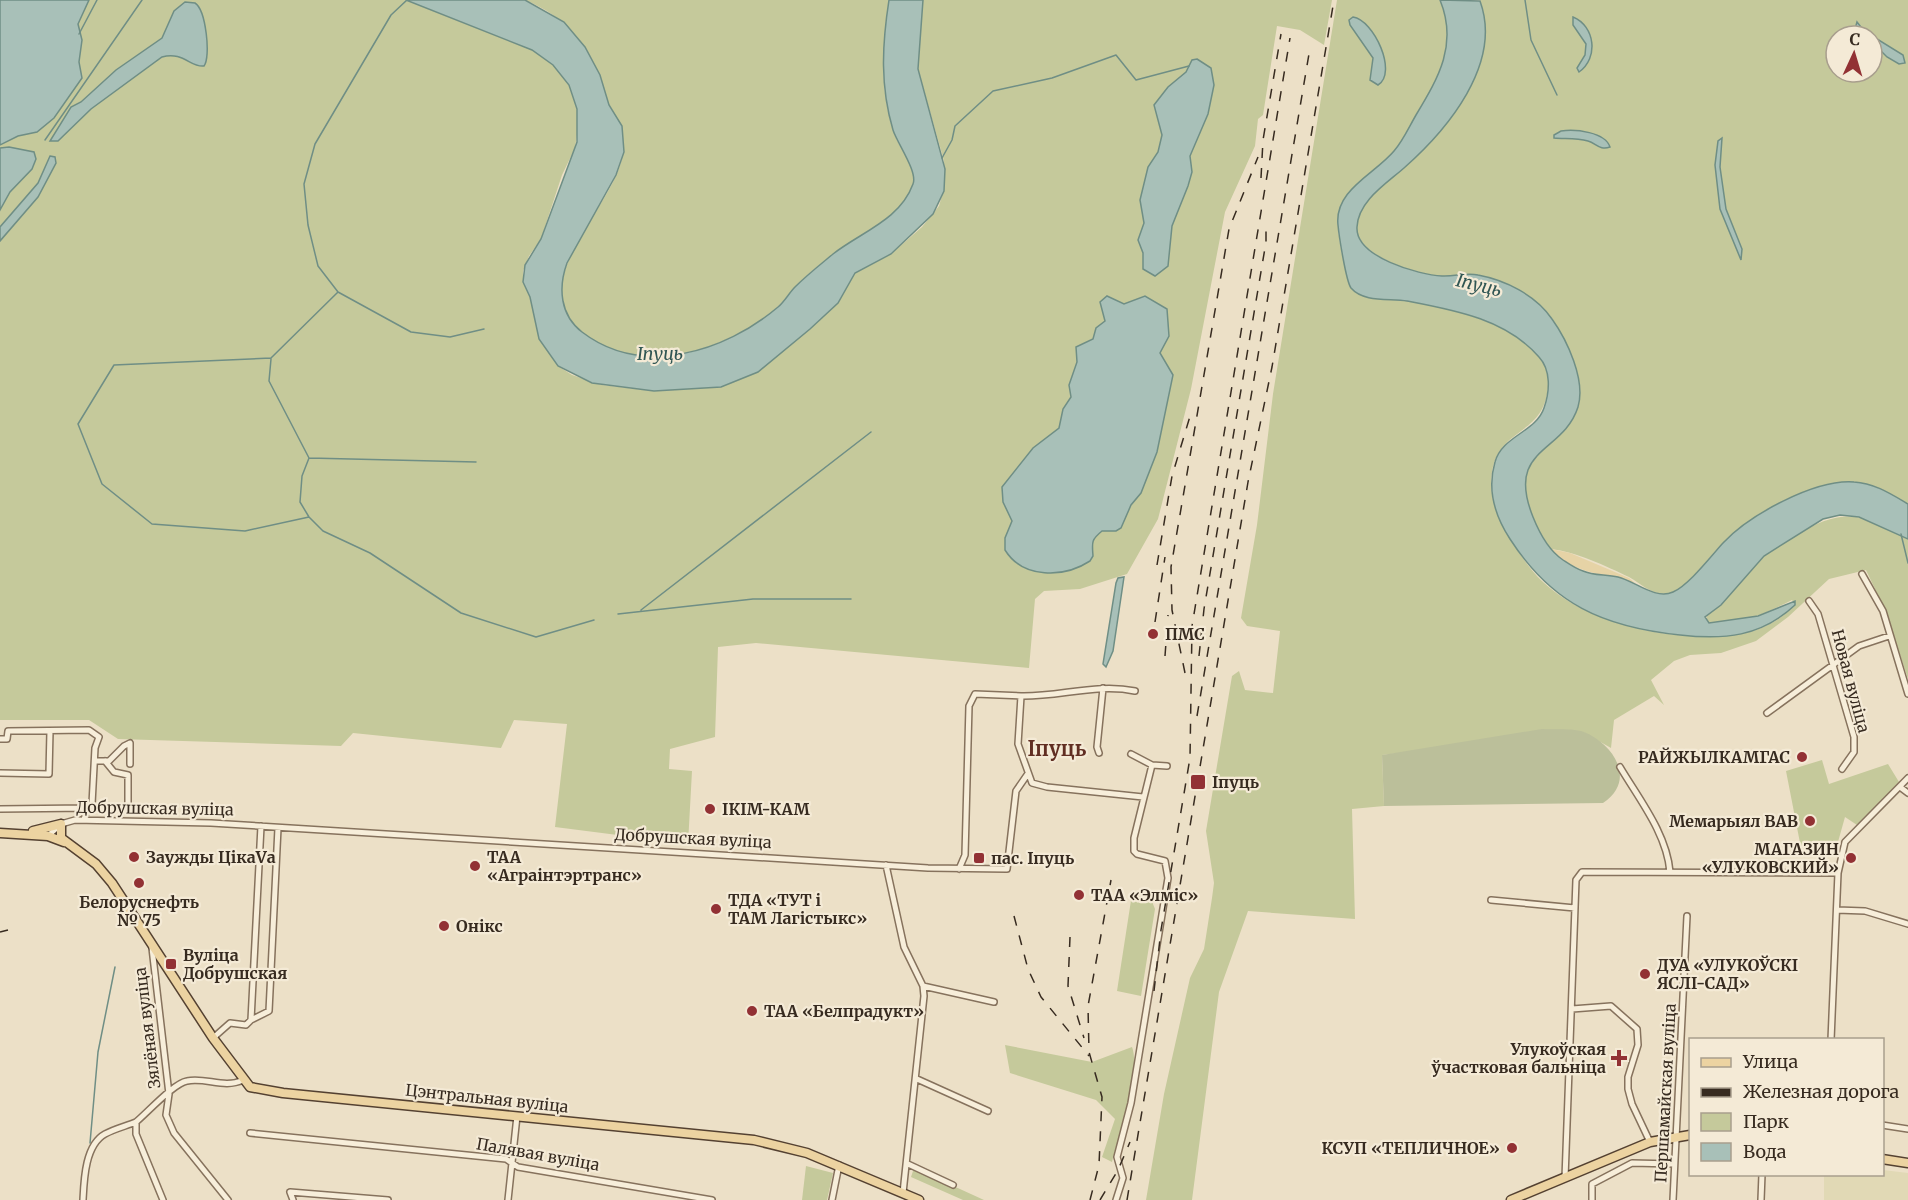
<svg xmlns="http://www.w3.org/2000/svg" width="1908" height="1200" font-family="Merriweather,serif">
  <rect width="100%" height="100%" fill="#ece0c7"/>
  <path fill="#e1d9b5" d="M1883 1170 1908 1173V1200H1824V1175L1882 1174Z"/>
  <path fill="#c5c99b" fill-rule="evenodd" d="M0 0H406L532 50 553 65 569 85 576 102 579 121 575 148 562 175 541 239 529 256 523 271V282L530 297 539 339 558 366 572 375 602 385 654 391 721 387 758 372 810 329 838 303 855 273 891 254 922 227 939 206 945 185 944 161 918 69 923 0H1332L1324 45 1300 30 1277 26 1263 115 1258 119 1255 146 1225 212 1191 389 1158 519 1127 574 1080 589 1044 591 1035 599 1029 668 756 643 718 647 715 737 670 749 669 769 692 771 688 844 555 827 567 724 514 720 501 748 353 733 341 746 118 739 89 720H0Z
    M525 0H889C882 47 879 91 895 136 900 149 917 168 914 181 905 219 859 234 832 255 819 265 805 276 794 288 785 298 778 308 767 316 717 352 642 376 587 336 516 284 615 210 623 153 627 127 609 112 603 89 592 46 566 17 525 0Z
    M1337 0H1440C1458 47 1440 75 1416 115 1409 127 1403 141 1394 152 1374 175 1335 190 1338 226 1338 236 1346 281 1352 288 1364 303 1391 298 1408 301 1454 310 1507 320 1539 357 1546 365 1549 377 1548 387 1544 433 1506 427 1494 463 1486 489 1496 517 1510 539 1520 554 1530 570 1543 582 1580 617 1642 634 1692 636 1730 638 1768 635 1795 604L1792 600C1766 613 1735 628 1706 622L1707 615C1726 605 1736 585 1750 569 1762 555 1778 545 1794 536 1841 508 1861 511 1908 539V679L1886 612 1866 570 1829 579 1788 617 1756 641 1721 653 1690 655 1674 661 1651 680 1664 705 1654 696 1614 720 1611 748 1583 732 1382 755 1384 806 1352 809 1355 919 1248 911 1219 992 1192 1200H1146L1164 1094 1190 978 1204 949 1212 898 1214 883 1206 831 1232 676 1239 671 1245 690 1273 693 1280 631 1247 626 1241 618 1257 525 1273 394Z
    M1480 0H1908V504C1893 496 1875 483 1858 483 1805 482 1752 513 1716 550 1706 561 1684 590 1670 593 1653 597 1642 584 1629 577 1606 566 1576 552 1551 549 1478 445 1580 456 1580 393 1581 381 1575 369 1571 358 1564 341 1558 323 1545 310 1527 292 1503 280 1478 275 1466 272 1454 277 1442 276 1418 275 1351 255 1357 223 1362 198 1389 181 1407 165 1449 127 1502 62 1480 0ZM1836 36H1872V72H1836Z
    M1822 760 1829 784 1888 764 1899 782 1857 825 1845 817 1836 849 1801 848 1786 771Z
    M1132 894 1151 899 1155 909 1141 996 1117 991Z
    M1005 1045 1092 1062 1132 1047C1141 1070 1119 1136 1112 1162L1102 1157 1115 1119 1096 1100 1010 1073Z
    M806 1166 833 1173 827 1200H802Z
    M914 1168 984 1200H963L911 1177Z"/>
  <path fill="#e6d3a6" d="M1551 549 1570 553 1629 578 1635 583C1604 573 1575 575 1551 549Z"/>
  <path fill="#bbbf9a" d="M1542 729C1555 730 1573 728 1584 732 1614 744 1637 781 1603 803L1384 806 1382 755Z"/>
  <path fill="#a8c0b8" stroke="#6f8e85" stroke-width="1.5" d="M0 0H89L78 24 82 40 79 62 82 78 54 118 37 132 18 136 0 145Z
    M406 0H525L564 22 585 47 600 75 609 105 622 126 624 152 616 175 567 263C558 288 560 315 582 332 642 378 725 352 778 307 785 301 789 293 795 287 807 275 821 264 833 254 861 232 900 220 913 184 918 172 897 143 893 130 880 86 882 45 889 0H923L918 69 945 169 944 191 933 214 891 254 855 273 838 303 810 329 758 372 721 387 654 391 592 383 558 366 539 339 530 297 523 282 525 265 541 239 577 142V109L569 85 553 65 532 50Z
    M1440 0 1480 1C1503 64 1447 130 1404 168 1387 183 1358 201 1357 227 1355 257 1419 275 1442 276 1454 277 1466 272 1478 275 1505 280 1536 295 1552 319 1567 340 1586 380 1578 407 1563 454 1505 447 1533 517 1539 532 1548 550 1563 560 1569 564 1576 569 1583 571 1594 576 1606 574 1618 577 1635 581 1655 600 1673 592 1689 585 1711 556 1723 543 1749 515 1815 479 1854 482 1874 483 1891 494 1908 504V539L1859 517 1840 515 1823 519 1764 556 1721 605 1705 617 1709 623 1758 616 1795 601V605C1761 637 1724 640 1680 635 1603 627 1552 604 1510 539 1495 516 1487 489 1495 462 1502 436 1536 432 1544 408 1550 391 1551 370 1539 357 1506 319 1454 310 1407 301 1390 298 1364 303 1351 288 1346 281 1339 236 1338 225 1334 190 1375 174 1394 151 1403 141 1409 127 1416 115 1439 77 1458 44 1440 0Z
    M185 2 195 3C206 10 211 57 204 66 191 68 183 51 162 57L91 109 58 141H50L71 107 81 102 116 70 162 38 174 11Z
    M1353 17C1374 20 1398 73 1378 85L1370 80 1373 58 1350 25 1349 20Z
    M1573 17C1595 26 1599 58 1579 72L1577 68 1585 55 1586 44 1573 25Z
    M1857 22 1864 31 1903 55 1905 63 1899 64 1887 57 1872 42V36H1853Z
    M1197 59 1211 68 1214 85 1208 114 1190 156 1192 172 1188 186 1172 226 1168 266 1155 276 1143 269V253L1138 240 1144 223 1140 200 1148 167 1158 152 1162 135 1154 105 1168 87 1186 72 1192 60Z
    M1561 131C1576 129 1605 132 1610 147 1600 151 1596 143 1588 141 1576 138 1565 139 1554 138V135Z
    M1722 138 1720 167 1726 209 1742 249 1741 260 1720 209 1715 165 1718 141Z
    M9 147 34 152 36 159 32 169 10 192 0 210V148Z
    M50 156 55 157 56 163 38 197 0 241V227L38 183Z
    M1107 296 1124 304 1145 296 1167 309 1169 336 1160 353 1173 375 1157 452 1141 493 1131 505 1121 528 1116 531H1102C1091 540 1092 542 1093 556L1090 561C1064 578 1023 579 1005 550V538L1012 521 1003 502 1002 487 1033 448 1059 428 1063 409 1071 397 1069 385 1077 362 1076 347 1093 339 1096 328 1105 321 1100 302Z
    M1124 577 1113 651 1106 667 1103 664 1116 583 1118 578Z"/>
  <g fill="none" stroke-linecap="round" stroke-linejoin="round">
    <path stroke="#6f8e85" stroke-width="1.5" d="M407 0 391 15 315 144 304 184 308 225 318 266 338 292 411 332 450 337 484 329
      M1525 0 1531 40 1557 95
      M79 34 97 0
      M45 140 142 0
      M942 158 952 140 955 126 993 91 1052 78 1116 55 1136 80 1189 66
      M271 359 269 381 309 458 476 462
      M309 458 302 476 300 502 309 517 323 531 370 553 461 613 536 637 594 620
      M309 517 245 531 152 524 102 484 78 424 114 365 271 358 338 292
      M1901 534 1908 563
      M641 610 871 432
      M618 614 753 599H851
      M90 1143 98 1052 115 967"/>
    <g stroke="#86725d" stroke-width="8">
      <path id="street" d="M1862 574 1883 611 1908 694
        M1809 601 1818 614 1854 737V752L1842 769
        M1021 696C1059 697 1097 683 1135 691
        M1767 713 1859 646 1889 636
        M0 739H7L8 731 89 730 99 737 95 748 92 804 87 808 84 820
        M1099 753 1097 747 1103 688
        M96 761H109L124 746 130 743V764
        M105 761 114 772 128 775V807
        M1152 765 1167 766
        M1620 767C1639 799 1667 834 1670 872
        M0 773 49 774 50 731
        M1900 787 1908 793
        M0 809 87 808
        M48 836 61 824 75 820 211 823 928 868 1007 869 1016 791 1027 775
        M886 865 904 947 923 986 924 996 903 1193
        M959 869 965 855 969 706 975 694 1021 696 1018 744 1032 783 1047 787 1143 797
        M1491 900 1575 908
        M1837 910 1865 911 1908 924
        M152 948 169 1094 166 1115 174 1133 228 1200
        M923 986 994 1002
        M1572 1009 1611 1006 1637 1029 1638 1045 1628 1077V1089L1632 1104 1650 1142
        M251 1020 269 1011 278 828
        M213 1038 230 1023 246 1025 251 1020 261 826
        M1831 1040 1838 873 1845 842 1908 778
        M917 1079 988 1111
        M1882 1125 1908 1129
        M250 1133 506 1159 518 1167 712 1200
        M908 1164 953 1185
        M1565 1178 1576 880 1582 872 1838 873
        M83 1200C84 1180 85 1145 105 1134 114 1129 126 1126 136 1122
        M163 1200 136 1134V1122C148 1112 174 1083 187 1081 206 1077 224 1089 243 1080
        M293 1200 290 1192 388 1200
        M508 1200 517 1116
        M832 1200 839 1165
        M1116 1200 1123 1178 1117 1157 1131 1103 1168 878 1165 861 1137 854 1134 851V838L1152 765 1131 754
        M1592 1200V1184L1632 1163 1674 1164
        M1673 1200 1687 916
        M1761 1200 1762 1174"/>
    </g>
    <g stroke="#544131" stroke-width="11">
      <path id="primary" d="M61 824V838L96 864 112 883 213 1038 250 1087 283 1093 754 1140 807 1153 919 1200
        M33 831 61 824
        M0 833 48 836 64 842
        M1882 1159 1908 1163
        M1511 1200 1650 1142 1690 1135"/>
    </g>
    <use href="#street" stroke="#f7eeda" stroke-width="5"/>
    <use href="#primary" stroke="#ecd3a1" stroke-width="8"/>
    <path stroke="#372b20" stroke-width="1.5" stroke-dasharray="10 10" stroke-linecap="butt" d="M1261 178 1263 140 1281 34
      M1157 565 1172 476 1191 413
      M1155 622 1165 557
      M1165 656 1168 615
      M1199 656 1204 609 1266 242V223
      M1185 673 1172 610 1171 567 1229 229 1258 157
      M1197 716 1310 48
      M1014 916 1028 969 1041 997 1089 1056
      M0 932 8 930
      M1070 937 1068 986 1084 1038
      M1154 991 1161 930 1190 758 1192 626 1290 38
      M1090 1200 1099 1165 1102 1097 1089 1052 1088 1006 1111 880
      M1100 1200 1118 1170 1130 1142
      M1127 1200 1248 482 1272 367 1334 0"/>
  </g>
  <g fill="#923134" stroke="#f4ead6" stroke-width="2">
    <circle cx="1153" cy="634" r="6"/>
    <circle cx="1802" cy="757" r="6"/>
    <rect x="1190" y="774" width="16" height="16" rx="3"/>
    <circle cx="710" cy="809" r="6"/>
    <circle cx="1810" cy="821" r="6"/>
    <circle cx="134" cy="857" r="6"/>
    <rect x="973" y="852" width="12" height="12" rx="3"/>
    <circle cx="1851" cy="858" r="6"/>
    <circle cx="475" cy="866" r="6"/>
    <circle cx="139" cy="883" r="6"/>
    <circle cx="1079" cy="895" r="6"/>
    <circle cx="716" cy="909" r="6"/>
    <circle cx="444" cy="926" r="6"/>
    <rect x="165" y="958" width="12" height="12" rx="3"/>
    <circle cx="1645" cy="974" r="6"/>
    <circle cx="752" cy="1011" r="6"/>
    <path d="M1616 1049h6v6h6v6h-6v6h-6v-6h-6v-6h6z"/>
    <circle cx="1512" cy="1148" r="6"/>
  </g>
  <g text-anchor="middle" dominant-baseline="central" stroke-width="4.5" stroke-linejoin="round" paint-order="stroke">
    <g font-size="16" font-weight="bold" fill="#372b20" stroke="#f4ead6" text-anchor="start">
      <text x="1165" y="634">ПМС</text>
      <text x="1790" y="757" text-anchor="end">РАЙЖЫЛКАМГАС</text>
      <text x="1212" y="782">Іпуць</text>
      <text x="722" y="809">ІКІМ-КАМ</text>
      <text x="1798" y="821" text-anchor="end">Мемарыял ВАВ</text>
      <text x="1839" y="849" text-anchor="end">МАГАЗИН<tspan x="1839" dy="18">«УЛУКОВСКИЙ»</tspan></text>
      <text x="146" y="857">Заужды ЦікаVа</text>
      <text x="487" y="857">ТАА<tspan x="487" dy="18">«Аграінтэртранс»</tspan></text>
      <text x="991" y="858">пас. Іпуць</text>
      <text x="1091" y="895">ТАА «Элміс»</text>
      <text x="728" y="900">ТДА «ТУТ і<tspan x="728" dy="18">ТАМ Лагістыкс»</tspan></text>
      <text x="139" y="902" text-anchor="middle">Белоруснефть<tspan x="139" dy="18">№ 75</tspan></text>
      <text x="456" y="926">Онікс</text>
      <text x="183" y="955">Вуліца<tspan x="183" dy="18">Добрушская</tspan></text>
      <text x="1657" y="965">ДУА «УЛУКОЎСКІ<tspan x="1657" dy="18">ЯСЛІ-САД»</tspan></text>
      <text x="764" y="1011">ТАА «Белпрадукт»</text>
      <text x="1606" y="1049" text-anchor="end">Улукоўская<tspan x="1606" dy="18">ўчастковая бальніца</tspan></text>
      <text x="1500" y="1148" text-anchor="end">КСУП «ТЕПЛИЧНОЕ»</text>
    </g>
    <g font-size="16" fill="#372b20" stroke="#f4ead6">
      <text transform="translate(1851 681) rotate(75)">Новая вуліца</text>
      <text transform="translate(155 808) rotate(1)">Добрушская вуліца</text>
      <text transform="translate(693 838) rotate(3)">Добрушская вуліца</text>
      <text transform="translate(147 1028) rotate(-97)">Зялёная вуліца</text>
      <text transform="translate(1665 1093) rotate(-87)">Першамайская вуліца</text>
      <text transform="translate(487 1098) rotate(6)">Цэнтральная вуліца</text>
      <text transform="translate(538 1154) rotate(10)">Палявая вуліца</text>
    </g>
    <g font-size="18" font-style="italic" fill="#305653" stroke="#f4ead6">
      <text transform="translate(1479 285) rotate(14)">Іпуць</text>
      <text x="660" y="353">Іпуць</text>
    </g>
    <g font-size="20" font-weight="bold" fill="#612e22" stroke="#f4ead6">
      <text x="1057" y="748">Іпуць</text>
    </g>
  </g>
  <rect x="1689" y="1038" width="195" height="138" fill="#f4ead6" stroke="#a89e8d" stroke-width="1.5"/>
  <rect x="1701" y="1058" width="30" height="9" fill="#ecd3a1" stroke="#a89e8d" stroke-width="1.5"/>
  <text x="1743" y="1068" font-size="18" fill="#372b20">Улица</text>
  <rect x="1701" y="1088" width="30" height="9" fill="#372b20" stroke="#a89e8d" stroke-width="1.5"/>
  <text x="1743" y="1098" font-size="18" fill="#372b20">Железная дорога</text>
  <rect x="1701" y="1113" width="30" height="18" fill="#c5c99b" stroke="#a89e8d" stroke-width="1.5"/>
  <text x="1743" y="1128" font-size="18" fill="#372b20">Парк</text>
  <rect x="1701" y="1143" width="30" height="18" fill="#a8c0b8" stroke="#a89e8d" stroke-width="1.5"/>
  <text x="1743" y="1158" font-size="18" fill="#372b20">Вода</text>
  <g transform="translate(1854 54) rotate(4)"><circle r="28" fill="#f4ead6" stroke="#a89e8d" stroke-width="1.5"/>
  <path d="M0-4.5L10 22L0 15L-10 22Z" fill="#923134"/>
  <text y="-9" font-size="16" font-weight="bold" text-anchor="middle" fill="#372b20">С</text>
  </g>
</svg>
